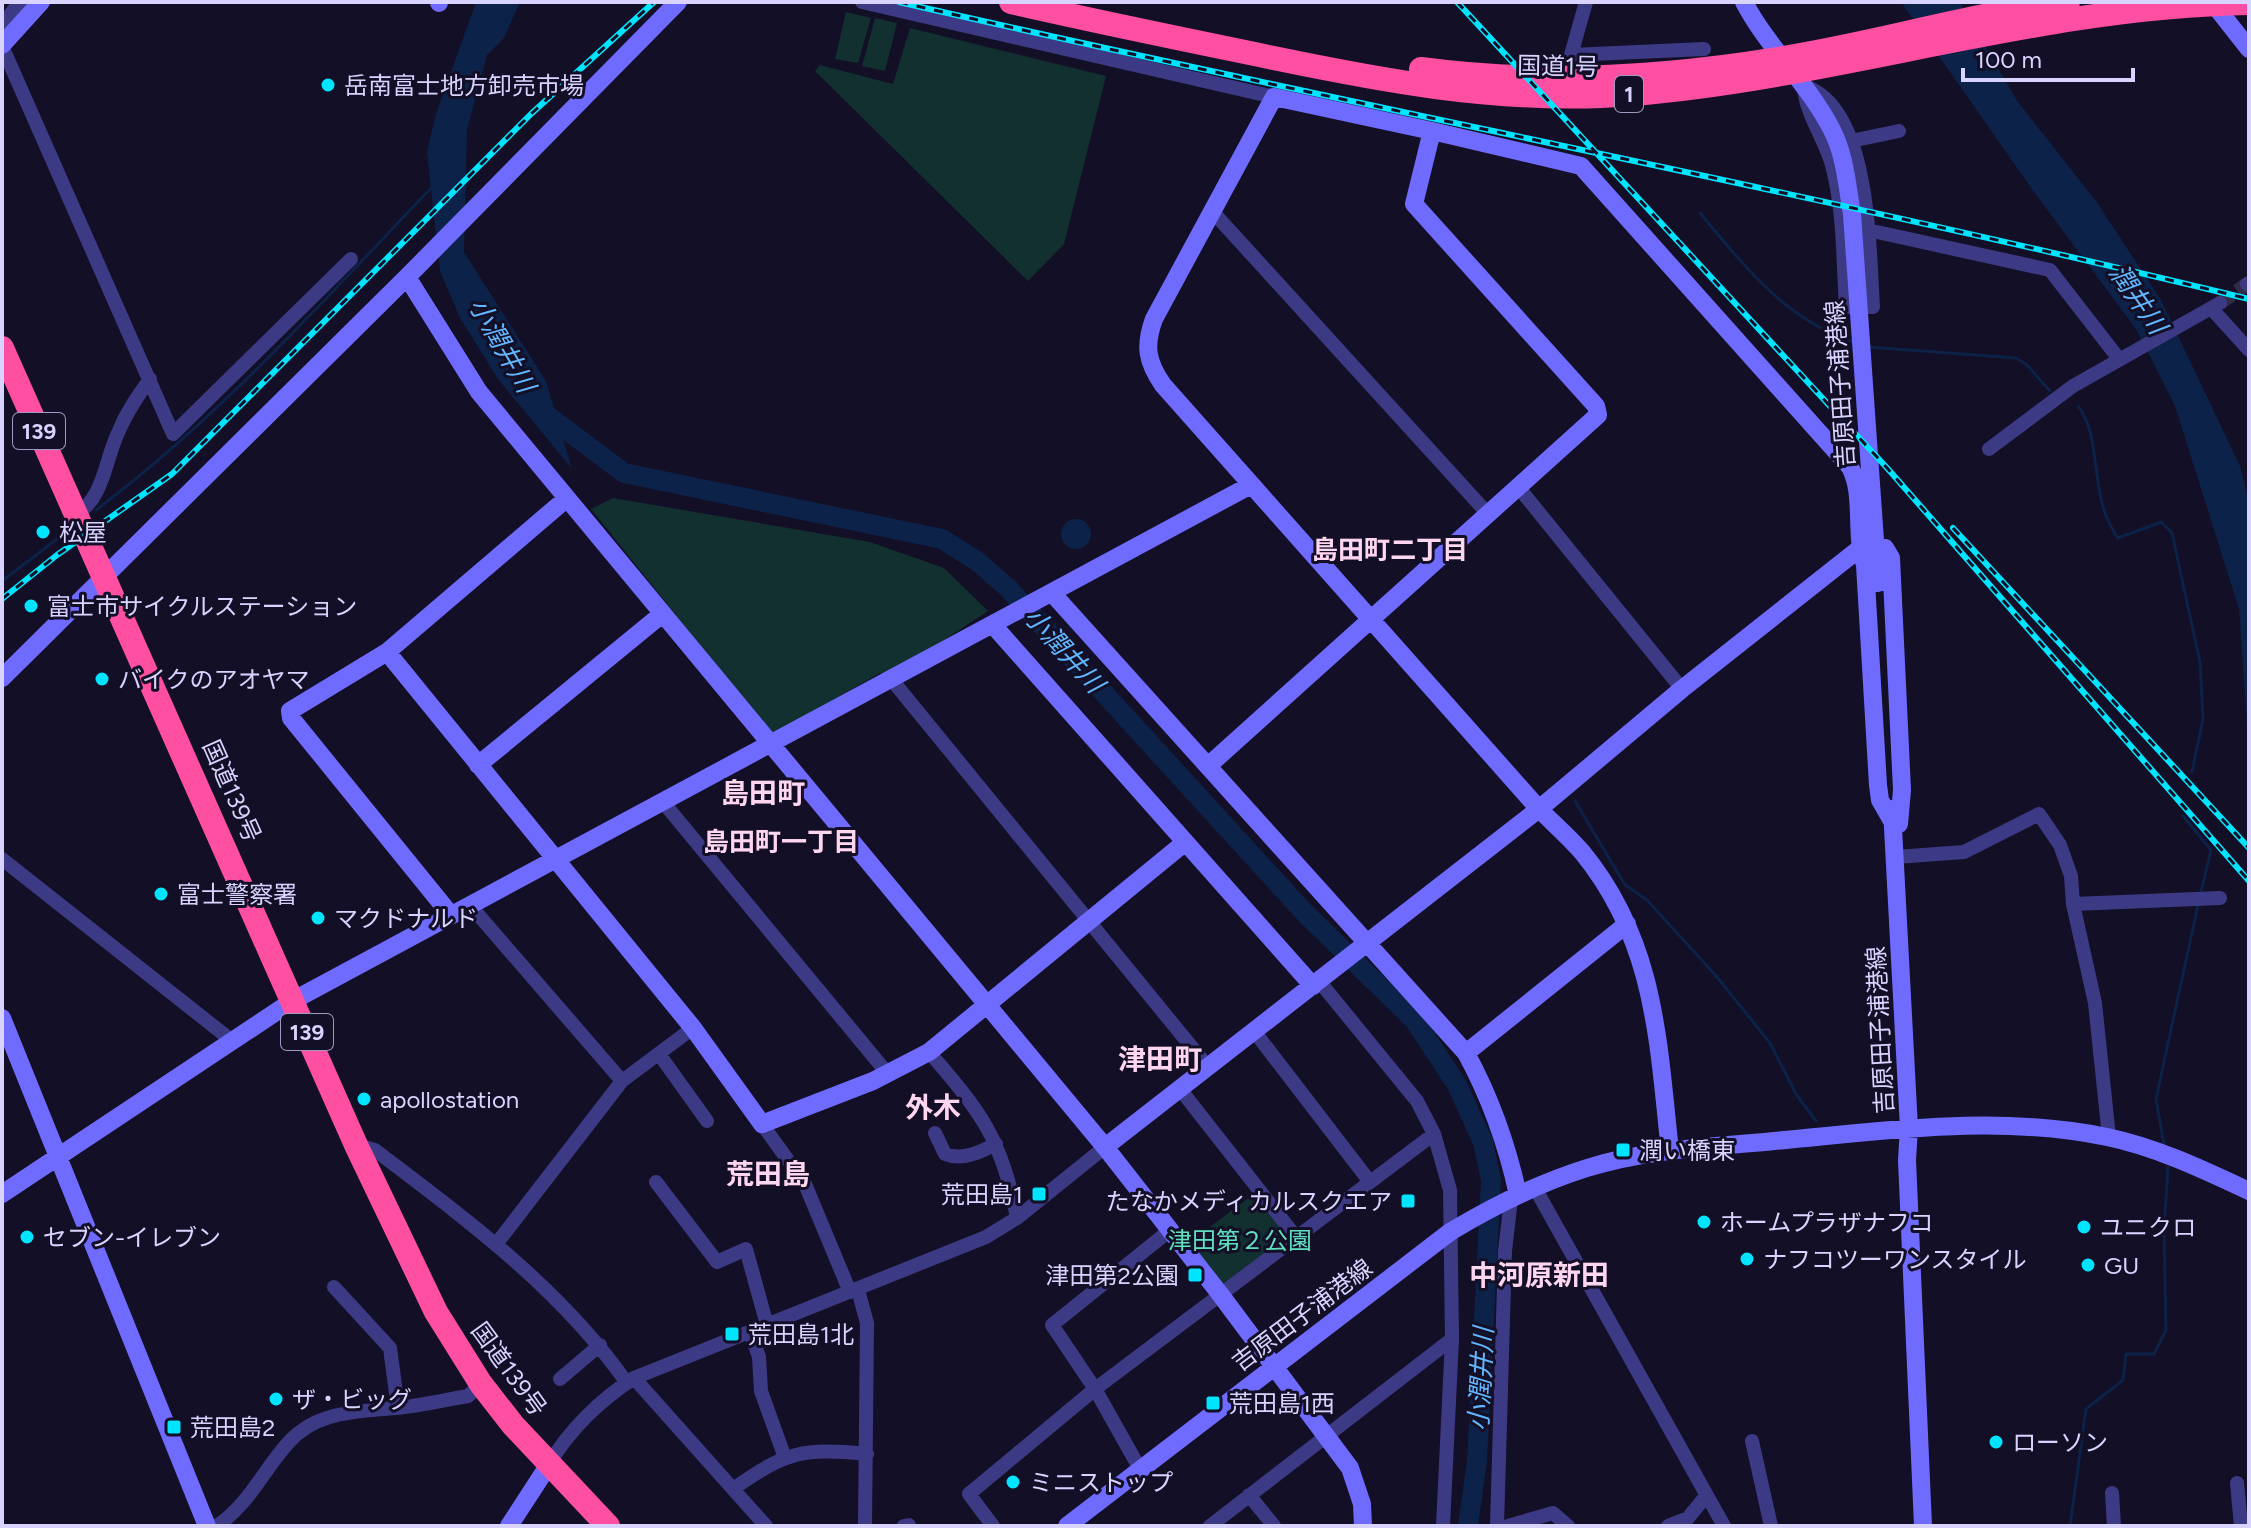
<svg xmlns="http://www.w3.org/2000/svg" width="2251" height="1528" font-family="Figtree,'Noto Sans JP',sans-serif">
  <rect width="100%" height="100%" fill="#130f26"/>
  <path fill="#12302f" d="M846 12 871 18 858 63 835 59Z
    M875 18 897 23 885 71 862 66Z
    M910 28 1106 76 1064 244 1028 281 815 71 820 65 893 84Z
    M613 498 870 542 944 568 988 611 888 677 880 673 772 735 591 509Z
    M1255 1193 1289 1238 1225 1287 1190 1242Z"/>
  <path fill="#0c2248" d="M476 2H520L504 38 487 55 467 130 464 252 546 381 572 469 498 379 460 318 440 271 427 152 435 117Z
    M1901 2H1960L2017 101 2096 201 2161 300 2240 466 2249 501V753L2239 609 2175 406 2136 329 2034 192Z
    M1061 534a15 15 0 1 1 30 0a15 15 0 1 1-30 0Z"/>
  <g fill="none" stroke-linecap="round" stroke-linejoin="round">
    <path stroke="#0c2248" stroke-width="3" d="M1700 213C1745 267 1785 319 1853 342
      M1868 347 2016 358 2027 365 2050 391
      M2078 406C2104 440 2087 495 2118 538L2161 522 2172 533 2200 662 2203 719 2192 772
      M96 510C220 417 326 298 433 186
      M2 581 65 533
      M1575 801 1625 885 1647 900 1717 977 1770 1043 1796 1094 1816 1121
      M2183 816 2211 850 2200 896
      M2164 1145 2156 1099 2198 905
      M2070 1526 2086 1409 2123 1380 2126 1354H2154L2166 1330 2164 1232 2168 1167"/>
    <path stroke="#0c2248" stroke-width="20" d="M540 410 624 473 942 539 977 561 1008 588 1303 911 1415 1021 1457 1085 1483 1142 1491 1180 1477 1461 1468 1526"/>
    <path stroke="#312d47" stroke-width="14" stroke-dasharray="14 7" stroke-linecap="butt" d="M2220 303 2247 284"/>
    <path stroke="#3d3a85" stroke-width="14" d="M862 2 1274 97
      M1586 2 1571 55 1704 49
      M2 25 20 2
      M2 46 173 434 351 259
      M1804 86C1871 107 1869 249 1873 307H1846C1843 262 1844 213 1833 169 1827 141 1805 115 1804 86Z
      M1851 141 1899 131
      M1212 211 1489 515
      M1868 230 2050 270 2119 359
      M2247 284 2249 283
      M2211 308 2249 350
      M1989 449 2073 386 2220 303
      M1519 488 1682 689
      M77 514C104 497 105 460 118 433 126 413 137 397 150 379
      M892 680 1208 1067
      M663 802 888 1074
      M1896 857 1964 852 2039 814 2060 845 2071 876 2073 904 2095 1003 2109 1137
      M2 859 231 1040
      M469 904 622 1081
      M2073 904 2220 898
      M1319 981 1417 1101 1434 1134 1450 1190 1452 1339 1443 1526
      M1254 1031 1370 1182
      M929 1052C980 1111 1002 1138 1017 1218
      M659 1054 707 1121
      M1180 1089 1296 1237
      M762 1124 805 1184 850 1292
      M935 1133 945 1154C963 1161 980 1152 996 1144
      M356 1145 375 1150C467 1220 559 1287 627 1383
      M656 1182 717 1262 746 1249 767 1325
      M1535 1188 1724 1526
      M497 1243 622 1081 693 1028
      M334 1287 390 1348 398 1408
      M858 1290 867 1323 865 1526
      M750 1331 759 1357 761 1391 785 1458
      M634 1378 766 1526
      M560 1379 600 1345
      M1752 1441 1771 1526
      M548 1466C568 1431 600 1400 634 1378L986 1237 1017 1218 1105 1147
      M1140 1469 1095 1389 1052 1325 1169 1231
      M2237 1483 2241 1526
      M733 1489C787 1451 802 1448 867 1454
      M2112 1493 2114 1526
      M1249 1495 1274 1526
      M217 1526C250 1503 262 1472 288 1443 316 1411 356 1412 395 1408 419 1406 444 1400 468 1396L481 1384
      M904 1526 909 1525
      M993 1526 969 1494 1095 1389 1434 1134
      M1210 1526 1452 1339
      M1497 1526 1505 1251 1511 1199
      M1508 1526 1553 1513 1568 1526
      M1668 1526 1688 1518 1706 1496"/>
    <path stroke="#6f6bff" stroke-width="18" d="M439 2V3
      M1744 2C1768 48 1808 83 1832 130 1845 155 1847 185 1852 214L1878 583
      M2212 2 2249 49
      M2 45 41 2
      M1432 131 1274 97 1154 319C1144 346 1147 362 1163 385L1539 809C1553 823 1569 837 1582 852 1656 942 1658 1042 1670 1151
      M407 277 479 392 1105 1147 1220 1294 1350 1468 1362 1504 1363 1526
      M1052 593 1466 1053C1491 1099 1507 1144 1518 1195
      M993 625 1313 986
      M387 652 693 1028 762 1124 873 1081 929 1052 1183 844
      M2 678 407 277 678 2
      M478 765 661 615
      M1208 766 1598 415 1596 406 1414 204 1432 131 1581 166 1850 467C1865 495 1854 534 1865 565L1878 785 1880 800 1892 821
      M1892 809 1909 1128 1907 1160 1923 1526
      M450 914 291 718 290 711 387 652 566 499
      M2 1018 207 1526
      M1466 1053 1627 924
      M1105 1147 1539 809 1682 689 1859 549 1885 548 1891 558 1902 790 1899 824
      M2 1194 294 1000 1251 485
      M509 1526 548 1466
      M1067 1526 1450 1232C1493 1206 1539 1183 1587 1168 1647 1149 1712 1147 1774 1141 1885 1131 1996 1114 2107 1137 2156 1147 2204 1170 2249 1191"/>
    <path stroke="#ff4fa3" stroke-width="24" d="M1011 2C1089 20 1167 36 1245 52 1372 79 1502 105 1632 94 1840 77 2040 6 2249 3
      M1421 69C1539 85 1660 78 1777 59 1875 44 1970 14 2068 2
      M2 348 356 1145 436 1312 481 1384 513 1425 608 1526"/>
    <g stroke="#00e5ff" stroke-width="6">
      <path id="rail" d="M899 2C1348 105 1801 190 2249 299
        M1457 2 1888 469 2249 881
        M1953 528 2249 848
        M2 599 57 555 172 474 532 113 654 2"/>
    </g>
    <use href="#rail" stroke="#130f26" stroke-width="3" stroke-dasharray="9" stroke-linecap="butt"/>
  </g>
  <g fill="#00e5ff" stroke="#130f26" stroke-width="3">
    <circle cx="328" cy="85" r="8"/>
    <circle cx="43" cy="532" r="8"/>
    <circle cx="31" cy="606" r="8"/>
    <circle cx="102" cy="679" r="8"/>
    <circle cx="161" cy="894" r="8"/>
    <circle cx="318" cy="918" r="8"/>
    <circle cx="364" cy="1099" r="8"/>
    <rect x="1615" y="1142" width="16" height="16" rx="4"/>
    <rect x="1031" y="1186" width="16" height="16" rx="4"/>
    <rect x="1400" y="1193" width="16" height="16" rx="4"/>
    <circle cx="1704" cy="1222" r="8"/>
    <circle cx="2084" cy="1227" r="8"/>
    <circle cx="27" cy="1237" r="8"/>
    <circle cx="1747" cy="1259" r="8"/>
    <circle cx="2088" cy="1265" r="8"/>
    <rect x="1187" y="1267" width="16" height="16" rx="4"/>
    <rect x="724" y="1326" width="16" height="16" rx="4"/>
    <circle cx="276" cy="1399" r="8"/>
    <rect x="1205" y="1395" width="16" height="16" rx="4"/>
    <rect x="166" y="1419" width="16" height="16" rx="4"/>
    <circle cx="1996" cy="1442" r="8"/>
    <circle cx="1013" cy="1482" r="8"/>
  </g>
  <g text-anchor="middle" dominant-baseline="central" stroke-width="6" stroke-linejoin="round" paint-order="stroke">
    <g fill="#130f26" stroke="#9e99be" stroke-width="2">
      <rect x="1615" y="76" width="28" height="36" rx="6"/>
      <rect x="13" y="413" width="52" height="36" rx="6"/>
      <rect x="281" y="1014" width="52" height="36" rx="6"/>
    </g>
    <g font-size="22" font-weight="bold" fill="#d9d4ff">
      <text x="1629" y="94">1</text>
      <text x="39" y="431">139</text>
      <text x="307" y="1032">139</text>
    </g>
    <g font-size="24" fill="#d9d4ff" stroke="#130f26">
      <text transform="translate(1558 66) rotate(1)">国道1号</text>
      <text transform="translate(1840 384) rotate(-94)">吉原田子浦港線</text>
      <text transform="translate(232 791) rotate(66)">国道139号</text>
      <text transform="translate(1880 1030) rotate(-93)">吉原田子浦港線</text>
      <text transform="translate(1302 1315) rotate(-37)">吉原田子浦港線</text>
      <text transform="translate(509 1369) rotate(54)">国道139号</text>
    </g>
    <g font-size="24" fill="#d9d4ff" stroke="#130f26" text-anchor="start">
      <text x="344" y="85">岳南富士地方卸売市場</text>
      <text x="59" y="532">松屋</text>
      <text x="47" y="606">富士市サイクルステーション</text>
      <text x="118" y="679">バイクのアオヤマ</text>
      <text x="177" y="894">富士警察署</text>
      <text x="334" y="918">マクドナルド</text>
      <text x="380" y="1099">apollostation</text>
      <text x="1639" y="1150">潤い橋東</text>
      <text x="1023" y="1194" text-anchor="end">荒田島1</text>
      <text x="1392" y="1201" text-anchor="end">たなかメディカルスクエア</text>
      <text x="1720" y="1222">ホームプラザナフコ</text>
      <text x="2100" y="1227">ユニクロ</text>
      <text x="43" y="1237">セブン-イレブン</text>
      <text x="1763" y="1259">ナフコツーワンスタイル</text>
      <text x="2104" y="1265">GU</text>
      <text x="1179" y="1275" text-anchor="end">津田第2公園</text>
      <text x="748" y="1334">荒田島1北</text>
      <text x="292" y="1399">ザ・ビッグ</text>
      <text x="1229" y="1403">荒田島1西</text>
      <text x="190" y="1427">荒田島2</text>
      <text x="2012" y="1442">ローソン</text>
      <text x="1029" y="1482">ミニストップ</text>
    </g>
    <g font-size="24" fill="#5fe0c0" stroke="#130f26">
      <text x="1240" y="1240">津田第２公園</text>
    </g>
    <g font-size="26" font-style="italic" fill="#62b6ff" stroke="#130f26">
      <text transform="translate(2138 299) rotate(55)">潤井川</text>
      <text transform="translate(502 345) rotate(60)">小潤井川</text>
      <text transform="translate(1064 650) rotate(48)">小潤井川</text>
      <text transform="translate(1481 1379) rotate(-87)">小潤井川</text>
    </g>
    <g font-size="26" font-weight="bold" fill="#ffd6f0" stroke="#130f26">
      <text x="1390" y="550">島田町二丁目</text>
      <text x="781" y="842">島田町一丁目</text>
    </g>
    <g font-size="28" font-weight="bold" fill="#ffd6f0" stroke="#130f26">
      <text x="763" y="793">島田町</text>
      <text x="1160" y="1059">津田町</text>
      <text x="933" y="1107">外木</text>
      <text x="768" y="1174">荒田島</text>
      <text x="1539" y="1275">中河原新田</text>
    </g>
  </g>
  <rect width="2251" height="1528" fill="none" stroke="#d9d4ff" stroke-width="8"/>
  <path d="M1963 68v12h170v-12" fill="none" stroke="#d9d4ff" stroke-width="4"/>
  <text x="1975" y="68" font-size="24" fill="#d9d4ff" stroke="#130f26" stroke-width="6" paint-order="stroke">100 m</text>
</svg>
